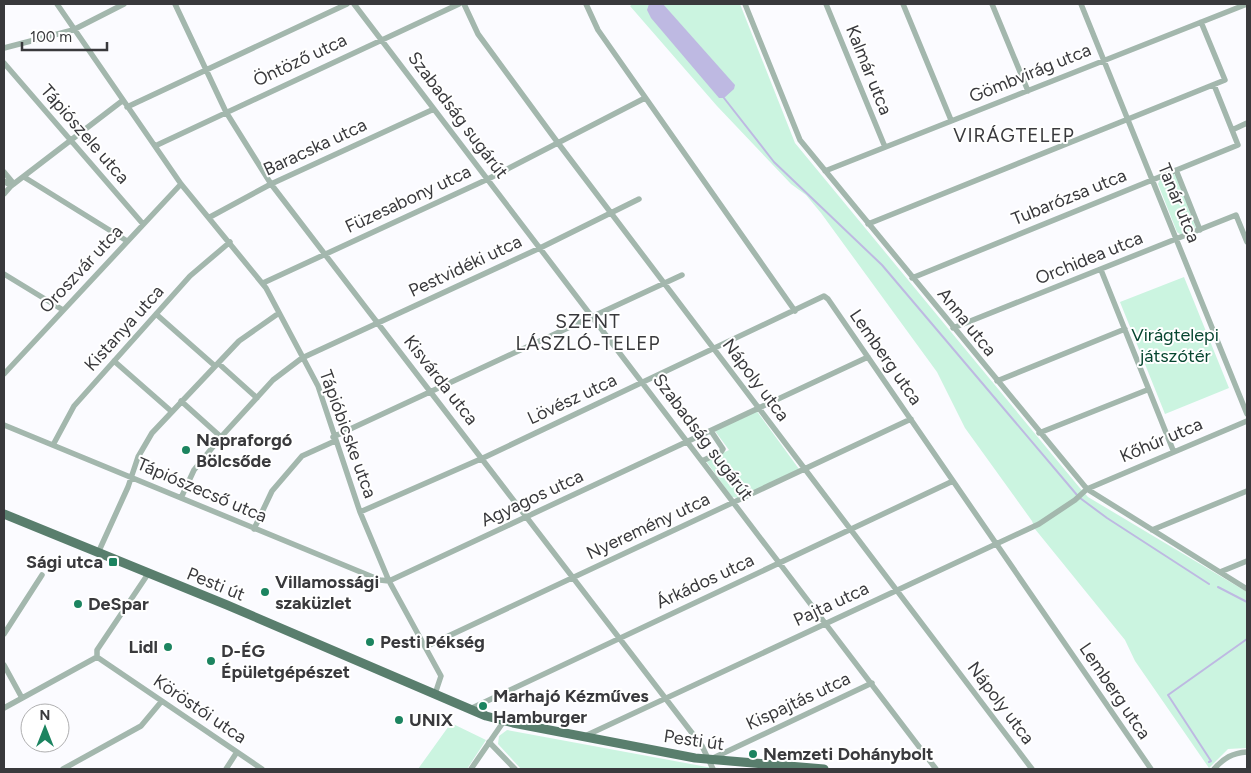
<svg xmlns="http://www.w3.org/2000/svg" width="1251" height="773" font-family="Figtree,sans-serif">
  <rect width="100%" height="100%" fill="#fbfbff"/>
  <path fill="#cbf4e0" d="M633 4H740L795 143 1079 487 1088 497 1247 592V748L1228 749 1209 768 1135 661 1125 640 1035 529 1032 521 965 428 937 372 821 213 806 195 791 184 717 106 630 6Z
    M1173 174 1176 175 1196 228 1181 235 1177 232 1158 184 1160 179Z
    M1184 277 1229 388 1165 414 1120 302Z
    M756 410 799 469 738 498 732 497 706 461 729 450 715 431Z
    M451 723 486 740 467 769H418Z
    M507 730 707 767 733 769H521L498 744 499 736Z"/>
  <path fill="#beb9e2" d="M649 4H663L735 85 734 89 724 98H719L651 18 647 10Z"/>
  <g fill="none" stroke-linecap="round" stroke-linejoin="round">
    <path stroke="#beb9e2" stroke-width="2" d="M724 98 774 162 882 265 1077 495
      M1080 498 1107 518 1209 584
      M1218 587 1247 602
      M1209 762 1211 761 1168 695 1247 639"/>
    <path stroke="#a3b7ad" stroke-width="5.5" d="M57 4 181 184 266 288 318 386 360 512 389 581 441 676 435 694
      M175 4 226 112 271 184 702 746 713 769
      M354 4 936 769
      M464 4 478 34 558 143 1032 769
      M586 4 598 30 795 311
      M745 4 800 140 1087 489 1247 589
      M826 4 885 147
      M903 4 951 120
      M992 4 1028 91
      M1081 4 1247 414
      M4 48 73 30 124 4
      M4 63 143 224
      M127 107 347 4
      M1232 130 1247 123
      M155 146 459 4
      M1176 170 1200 230
      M825 171 1247 4
      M4 172 14 184
      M24 177 127 241
      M4 181 11 186
      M4 194 11 186 122 101
      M210 217 271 184 434 109
      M868 224 1225 80 1201 22
      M1101 270 1173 450
      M4 274 63 310
      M912 278 1238 145 1214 85
      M263 283 488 179 645 98
      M156 314 215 366
      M953 328 1236 215 1247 242
      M114 361 171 411
      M218 363 257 398
      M4 374 181 184
      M997 381 1125 329
      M181 401 221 437
      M4 425 380 580 389 581 868 357
      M1039 433 1147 390
      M333 437 682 275
      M53 445 74 406 190 276 230 242
      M702 461 721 452 723 449 711 431
      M181 498 194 470 221 437 273 380 302 358 540 248 639 199
      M360 512 483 458 824 296 828 299 1151 769
      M254 529 272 491 302 456 335 441
      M1152 530 1247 491
      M98 553 128 487 138 457 152 433 239 341 279 313
      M1220 572 1247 561
      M4 634 42 575
      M425 647 911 419
      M97 657 262 769
      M97 657V650L148 574
      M4 665 22 698
      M4 708 97 657
      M470 709 953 481
      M585 736 1039 524 1075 500 1087 489 1247 421
      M489 742 515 769
      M711 759 872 683
      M63 769 141 726 161 702
      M226 769 237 752
      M471 769 504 721
      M1214 769C1224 758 1232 753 1247 752"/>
    <path stroke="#597e6d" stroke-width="9" d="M4 514 227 605 486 716 513 723 695 758 824 769"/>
  </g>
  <g fill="#1c8460" stroke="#fff" stroke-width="2">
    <circle cx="186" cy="450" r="5"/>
    <rect x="108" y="557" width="10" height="10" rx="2.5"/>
    <circle cx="265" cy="592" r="5"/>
    <circle cx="78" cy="604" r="5"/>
    <circle cx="370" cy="642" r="5"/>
    <circle cx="168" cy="647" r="5"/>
    <circle cx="211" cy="661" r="5"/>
    <circle cx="483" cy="706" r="5"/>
    <circle cx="399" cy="720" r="5"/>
    <circle cx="753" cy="754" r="5"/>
  </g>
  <g text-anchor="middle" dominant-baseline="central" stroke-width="4" stroke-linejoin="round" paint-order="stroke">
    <g font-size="18" fill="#39393c" stroke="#fff">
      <text transform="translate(300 60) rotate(-25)">Öntöző utca</text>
      <text transform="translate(869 70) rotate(68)">Kalmár utca</text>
      <text transform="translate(1030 73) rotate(-22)">Gömbvirág utca</text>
      <text transform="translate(458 115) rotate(53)">Szabadság sugárút</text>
      <text transform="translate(85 134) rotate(49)">Tápiószele utca</text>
      <text transform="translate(315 147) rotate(-25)">Baracska utca</text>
      <text transform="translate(1069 197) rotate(-22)">Tubarózsa utca</text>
      <text transform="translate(408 199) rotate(-25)">Füzesabony utca</text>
      <text transform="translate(1179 203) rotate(68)">Tanár utca</text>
      <text transform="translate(1089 258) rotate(-22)">Orchidea utca</text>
      <text transform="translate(465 266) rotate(-25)">Pestvidéki utca</text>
      <text transform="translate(81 269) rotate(-47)">Oroszvár utca</text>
      <text transform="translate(967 322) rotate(51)">Anna utca</text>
      <text transform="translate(124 328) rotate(-48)">Kistanya utca</text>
      <text transform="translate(886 357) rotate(55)">Lemberg utca</text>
      <text transform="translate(441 380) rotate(52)">Kisvárda utca</text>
      <text transform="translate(756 380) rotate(53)">Nápoly utca</text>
      <text transform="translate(572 399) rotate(-25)">Lövész utca</text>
      <text transform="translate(348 434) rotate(70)">Tápióbicske utca</text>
      <text transform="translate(703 437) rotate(53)">Szabadság sugárút</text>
      <text transform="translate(1161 440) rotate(-23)">Kőhúr utca</text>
      <text transform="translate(202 490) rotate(23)">Tápiószecső utca</text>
      <text transform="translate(532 498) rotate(-25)">Agyagos utca</text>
      <text transform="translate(648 526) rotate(-25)">Nyeremény utca</text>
      <text transform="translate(705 581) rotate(-25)">Árkádos utca</text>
      <text transform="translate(216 584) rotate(22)">Pesti út</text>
      <text transform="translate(831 604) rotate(-25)">Pajta utca</text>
      <text transform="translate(1115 691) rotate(56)">Lemberg utca</text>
      <text transform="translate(798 701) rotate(-25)">Kispajtás utca</text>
      <text transform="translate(1001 703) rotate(53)">Nápoly utca</text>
      <text transform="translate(200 709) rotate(34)">Köröstói utca</text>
      <text transform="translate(694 740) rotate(8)">Pesti út</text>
    </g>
    <g font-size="18" fill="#074630" stroke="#fff">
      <text x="1175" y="335">Virágtelepi<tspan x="1175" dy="21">játszótér</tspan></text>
    </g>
    <g font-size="18" font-weight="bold" fill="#39393c" stroke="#fff" text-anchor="start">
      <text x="196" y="440">Napraforgó<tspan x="196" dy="21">Bölcsőde</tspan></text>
      <text x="103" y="562" text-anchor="end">Sági utca</text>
      <text x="275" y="582">Villamossági<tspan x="275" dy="21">szaküzlet</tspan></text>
      <text x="88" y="604">DeSpar</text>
      <text x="380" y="642">Pesti Pékség</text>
      <text x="158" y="647" text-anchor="end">Lidl</text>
      <text x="221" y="651">D-ÉG<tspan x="221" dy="21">Épületgépészet</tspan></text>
      <text x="493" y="696">Marhajó Kézműves<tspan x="493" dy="21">Hamburger</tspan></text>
      <text x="409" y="720">UNIX</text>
      <text x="763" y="754">Nemzeti Dohánybolt</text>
    </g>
    <g font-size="19" letter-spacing="1" fill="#39393c" stroke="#fff">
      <text x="1014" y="135">VIRÁGTELEP</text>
      <text x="588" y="321">SZENT<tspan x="588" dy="22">LÁSZLÓ-TELEP</tspan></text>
    </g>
  </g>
  <rect width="1251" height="773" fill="none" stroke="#39393c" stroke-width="10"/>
  <g transform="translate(45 728)"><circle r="24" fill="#ffffff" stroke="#b0b0b1"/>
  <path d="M0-4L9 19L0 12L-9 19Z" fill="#1c8460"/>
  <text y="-8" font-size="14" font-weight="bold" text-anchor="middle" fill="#39393c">N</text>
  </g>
  <path d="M22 42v8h85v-8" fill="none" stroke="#39393c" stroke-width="2.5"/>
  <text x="30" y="42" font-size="15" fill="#39393c" stroke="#ffffff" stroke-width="4" paint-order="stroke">100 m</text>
</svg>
